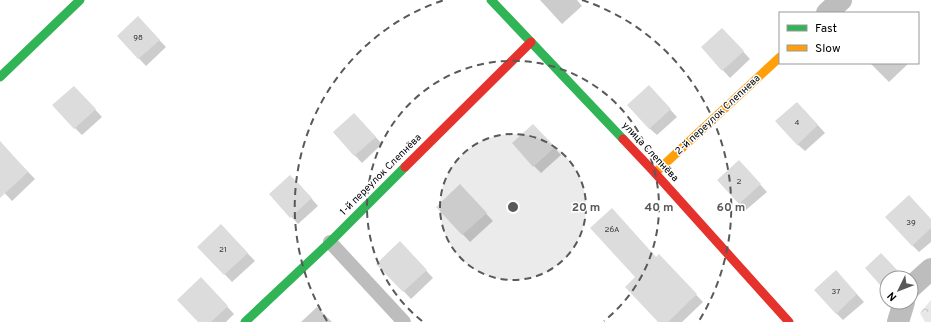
<svg xmlns="http://www.w3.org/2000/svg" width="931" height="322" font-family="Overpass,sans-serif">
  <defs>
    <pattern id="forest-crowns" width="20" height="18" patternUnits="userSpaceOnUse"><rect width="20" height="18" fill="#e8e8e8"/><path d="M2 6a3 3 0 1 1 6 0M12 15a3 3 0 1 1 6 0" fill="none" stroke="#c5c5c5"/></pattern>
  </defs>
  <rect width="100%" height="100%" fill="#fff"/>
  <path fill="url(#forest-crowns)" d="M931 300V322H925L920 313Z"/>
  <path fill="#0003" d="M540 0H577L582 6 562 24Z
    M145 25 166 47 146 66 118 36Z
    M729 36 750 59 730 78 702 47Z
    M870 63H909L889 82Z
    M81 94 102 117 82 135 75 128Z
    M656 94 677 117 657 135 649 128Z
    M804 110 825 133 805 151 797 144Z
    M361 121 382 144 362 163 334 133Z
    M540 132 561 155 541 173 534 166Z
    M0 146 9 152 35 179 12 201 0 188Z
    M746 169 767 192 746 210 739 203Z
    M298 183 318 206 298 224 270 194Z
    M467 193 493 221 470 242 437 207Z
    M931 220V242L919 252 912 245Z
    M228 233 255 261 232 282 199 247Z
    M407 250 433 278 411 299 378 264Z
    M881 254 901 275 898 278H887V288L886 289 866 268Z
    M657 258 666 263 703 302 682 322H659Z
    M843 279 864 302 843 320 836 313Z
    M208 286 234 314 226 322H199Z
    M317 307 332 322H301Z"/>
  <path fill="#dcdcdc" d="M138 16 160 40 138 59 117 36Z
    M722 28 744 51 722 71 701 47Z
    M649 85 671 109 649 129 627 105Z
    M74 86 96 109 74 129 52 105Z
    M797 102 818 125 797 145 775 121Z
    M354 113 376 137 354 156 333 132Z
    M533 124 555 147 533 167 512 143Z
    M0 141 28 172 0 198Z
    M739 160 761 184 739 204 717 180Z
    M290 175 312 198 290 218 269 194Z
    M460 184 487 213 462 235 436 207Z
    M909 195 931 219V228L912 246 885 217Z
    M612 208 656 257 659 254 697 294 668 322H658L625 287 635 277 590 228Z
    M221 224 248 253 224 275 197 247Z
    M400 241 427 270 403 292 376 264Z
    M881 253 898 271 890 278H887V281L881 286 865 268Z
    M836 270 857 294 836 314 814 290Z
    M201 277 228 306 211 322H198L177 300Z"/>
  <g fill="none" stroke-linecap="round" stroke-linejoin="round">
    <path stroke="#bdbdbd" stroke-width="14" d="M330 242 404 322"/>
    <path stroke="#bdbdbd" stroke-width="22" d="M827 13 841 0
      M911 287 931 269
      M898 322 904 302"/>
    <path stroke="#30b455" stroke-width="9" d="M491 0 623 139
      M0 77 80 0
      M245 322 330 242 405 167"/>
    <path stroke="#ff9f0a" stroke-width="9" d="M655 173 780 57"/>
    <path stroke="#e5322d" stroke-width="9" d="M623 139 655 173 789 322
      M405 167 531 42"/>
  </g>
  <circle cx="513" cy="207" r="73" fill="#595959" fill-opacity=".12"/>
  <g fill="none" stroke="#595959" stroke-width="2" stroke-dasharray="7 5">
    <circle cx="513" cy="207" r="73"/>
    <path d="M422 321A146 146 0 1 1 604 321"/>
    <path d="M327 321A218 218 0 0 1 444 0M582 0A218 218 0 0 1 699 321"/>
  </g>
  <g text-anchor="middle" dominant-baseline="central" stroke-width="3" stroke-linejoin="round" paint-order="stroke">
    <g font-size="8" fill="#373737">
      <text x="138" y="38">98</text>
      <text x="797" y="123">4</text>
      <text x="739" y="182">2</text>
      <text x="911" y="223">39</text>
      <text x="612" y="230">26А</text>
      <text x="223" y="250">21</text>
      <text x="836" y="292">37</text>
    </g>
    <g font-size="10" fill="#000" stroke="#fff">
      <text transform="translate(718 115) rotate(-43)">2-й переулок Слепнева</text>
      <text transform="translate(650 152) rotate(47)">улица Слепнёва</text>
      <text transform="translate(381 175) rotate(-45)">1-й переулок Слепнёва</text>
    </g>
  </g>
  <circle cx="513" cy="207" r="6" fill="#595959" stroke="#fff" stroke-width="2"/>
  <g font-size="12" text-anchor="middle" font-weight="bold" fill="#595959" stroke="#fff" stroke-width="3" stroke-linejoin="round" paint-order="stroke">
    <text x="586" y="211">20 m</text>
    <text x="659" y="211">40 m</text>
    <text x="731" y="211">60 m</text>
  </g>
  <rect x="779" y="12" width="140" height="52" fill="#ffffff" stroke="#999999"/>
  <rect x="787" y="25" width="20" height="6" fill="#30b455" stroke="#999999"/>
  <text x="815" y="32" font-size="12" fill="#000000">Fast</text>
  <rect x="787" y="45" width="20" height="6" fill="#ff9f0a" stroke="#999999"/>
  <text x="815" y="52" font-size="12" fill="#000000">Slow</text>
  <g transform="translate(899 290) rotate(227)"><circle r="19" fill="#ffffff" stroke="#999999"/>
  <path d="M0-3L7 15L0 10L-7 15Z" fill="#595959"/>
  <text y="-6" font-size="11" font-weight="bold" text-anchor="middle" fill="#000000">N</text>
  </g>
</svg>
